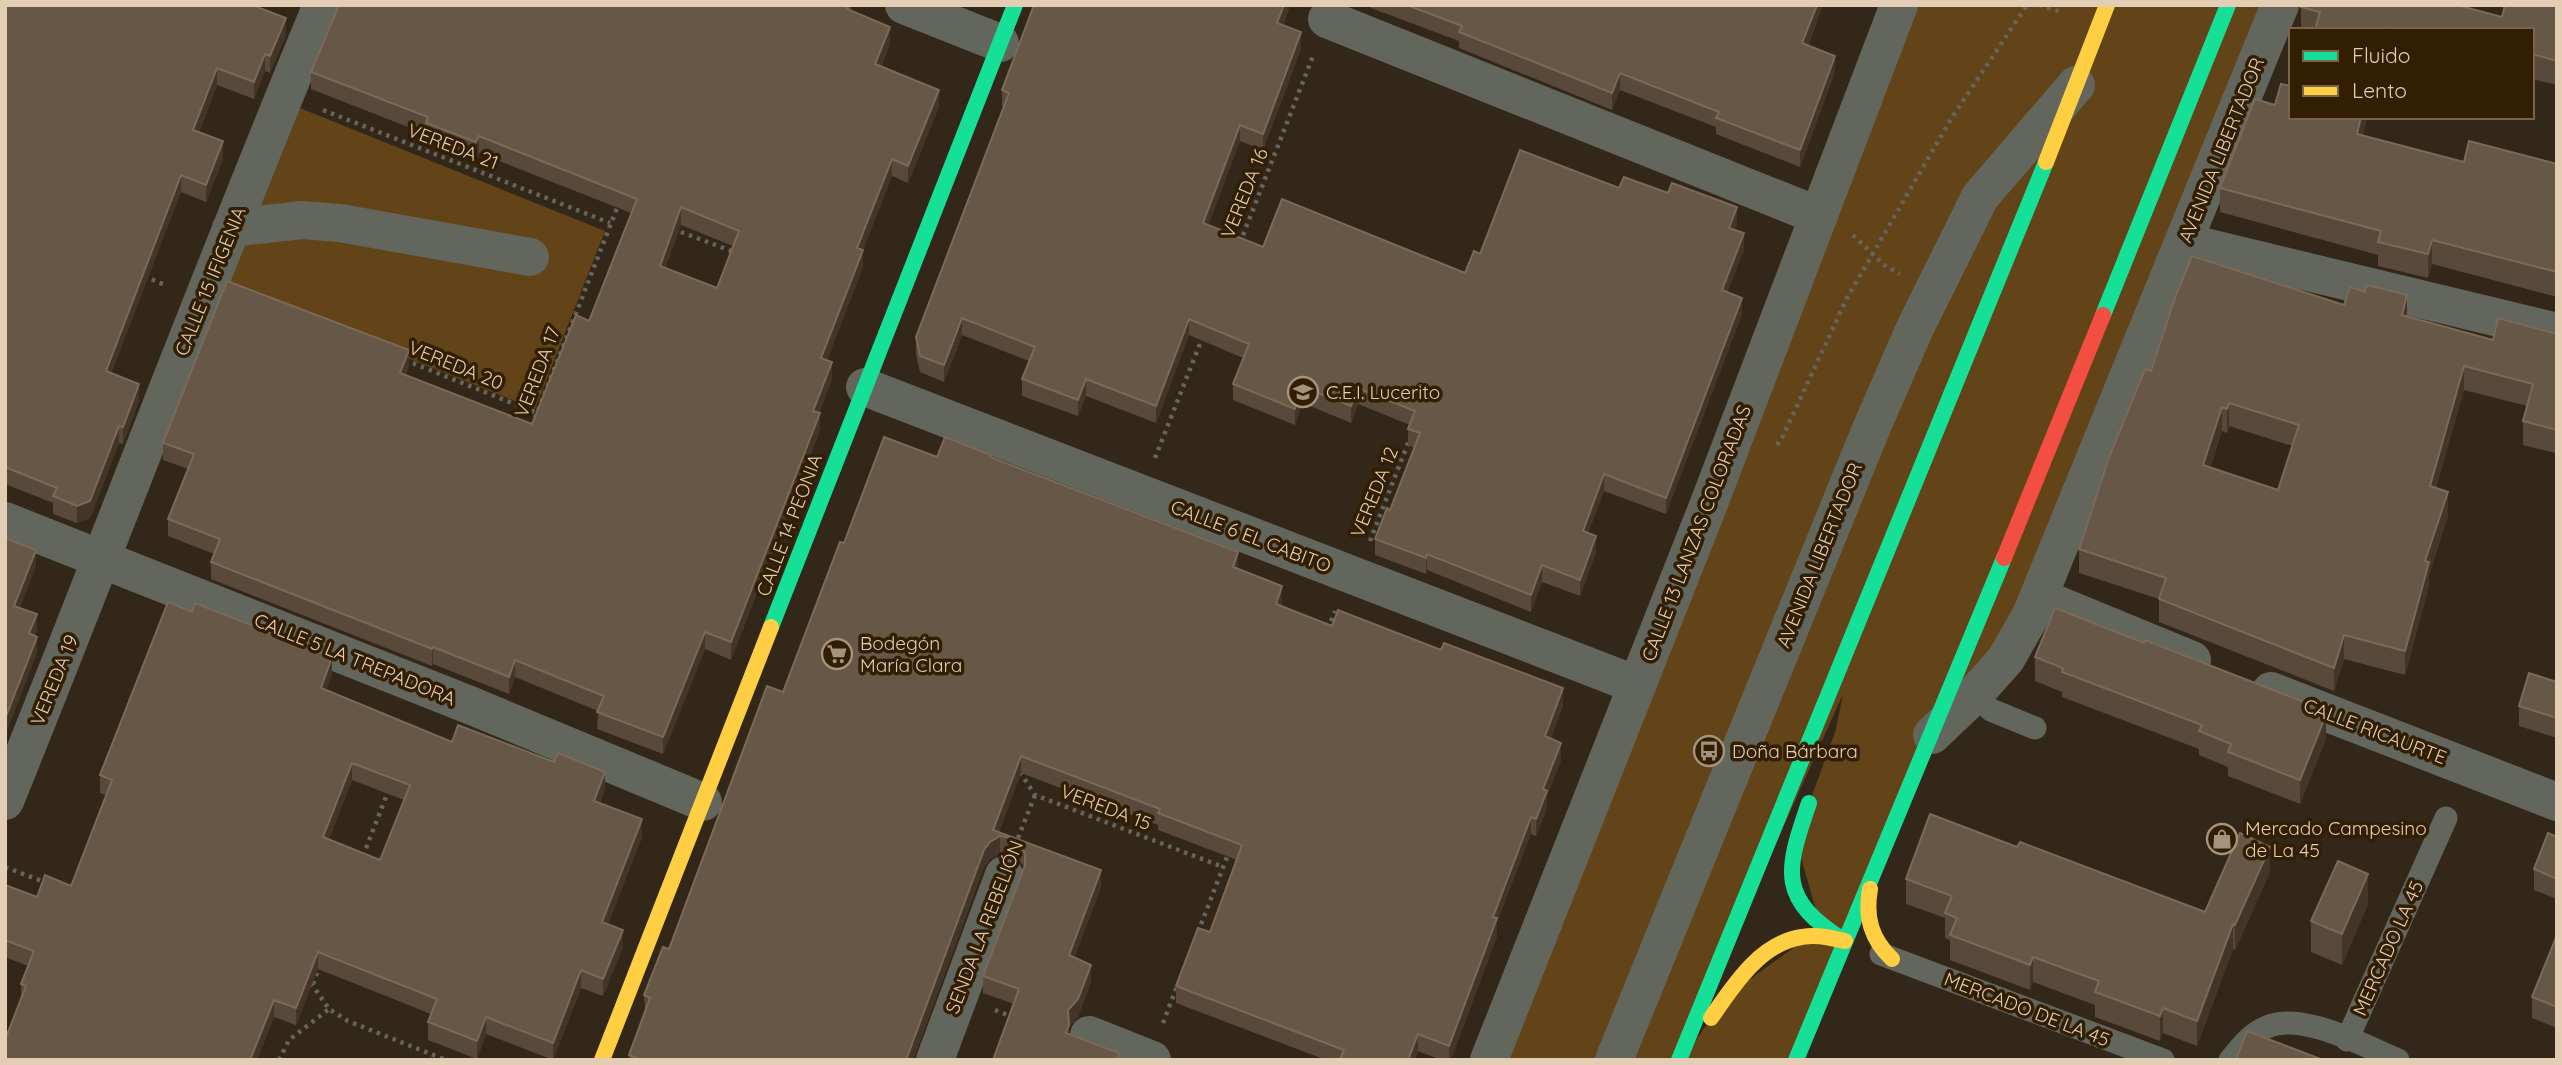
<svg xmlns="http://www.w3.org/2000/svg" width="2562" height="1065" font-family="Quicksand,sans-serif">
  <rect width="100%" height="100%" fill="#322718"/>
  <path fill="#624418" d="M1901 5H2280L2031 615 1932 735 1796 1060H1683L1724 998 1821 928 1796 840 1836 729 1843 694 1679 1060H1614L2001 164 1611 1060H1491Z
    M285 102 605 231 535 409 212 280Z"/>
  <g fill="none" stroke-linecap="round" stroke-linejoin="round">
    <path stroke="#66645b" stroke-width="4.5" stroke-dasharray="3.5 5" stroke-linecap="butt" d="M2039 5 2061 12
      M323 110 610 223
      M673 229 734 252
      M1853 235 1884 265 1900 274
      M1240 243 1313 56
      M144 276 165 285
      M405 360 537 413
      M532 426 619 203
      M1777 445 1783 436 1847 298 1951 119 2027 5
      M1155 458 1203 336
      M1370 541 1410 438
      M1328 629 1335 611
      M1020 772 1035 795 1223 867
      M1018 838 1035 795
      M363 856 389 789
      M5 867 47 883
      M1198 932 1229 852
      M311 983 329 1009 348 1021 446 1060
      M313 984 320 965
      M995 1010 1013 1017
      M1163 1023 1177 986
      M279 1060 289 1040 329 1009"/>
    <path stroke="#63665c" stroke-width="23" d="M1974 695 1991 710 2035 728
      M1881 954 2163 1060
      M2347 1040 2446 818
      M2230 1060C2241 1047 2251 1033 2267 1027 2302 1011 2364 1046 2398 1060"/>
    <path stroke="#63665c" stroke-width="38" d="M904 5 1000 43
      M1327 19 1819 216
      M231 228 302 220 340 223 530 257
      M2184 242 2557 332
      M865 387 1637 685
      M5 521 472 706 703 802
      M2039 597 2192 660
      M2271 691 2557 802
      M1932 735 1974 695 2006 659 2031 615 2280 5
      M5 801C112 536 212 269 322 5
      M1089 1035 1152 1060
      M935 1060 1004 875
      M1489 1060 1708 506 1899 5
      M1614 1060 1871 429 1915 328 1980 197 2076 85"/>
    <path stroke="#16e098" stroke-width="16" d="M2103 315 2228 5
      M771 627 1015 5
      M1809 803C1785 872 1778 899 1845 941
      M1679 1060 2046 162
      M1796 1060 2004 558"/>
    <path stroke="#ffcf43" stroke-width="16" d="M2046 162 2107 5
      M1870 889C1865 917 1871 939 1892 959
      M1711 1018C1733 986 1760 943 1802 937 1817 934 1830 938 1845 941
      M602 1060 771 627"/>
    <path stroke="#f24e42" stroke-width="16" d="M2004 558 2103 315"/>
  </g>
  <path fill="#58493a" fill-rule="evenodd" d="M5 5 286 35 270 73 265 71 254 99 217 85 199 132 223 159 206 202 181 192 111 373 139 401 123 444 119 443 90 518 77 523 53 514V503L5 484Z
    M851 5V11L890 44 881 67 939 107 908 183 892 176 863 250V267L827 360 832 379 819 413 820 430 731 660 705 649 663 754 597 729 598 711 515 677 509 694 433 664 432 666 211 579V562L214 554 168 536V519L188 469 163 460V443L409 367 406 375 532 424 589 321 631 213 479 153 476 160 426 140V134L311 89V72ZM681 225 733 246 717 288 665 268Z
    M1034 5H1290L1283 25 1301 49 1263 150 1240 141 1208 225 1263 247 1465 273 1480 254 1619 188 1737 224 1734 230 1744 250 1727 292 1742 314 1666 514 1604 491 1588 533 1596 553 1580 596 1542 582 1531 612 1427 570 1426 574 1375 555V539L1390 510 1414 448 1408 445V429L1410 425 1358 404 1351 423 1303 403 1295 425 1233 400V384L1243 358 1189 335 1156 423 1086 396 1078 416 1022 396V379L1029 361 962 335 944 382 920 372 916 354V337L1004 107 1002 106V90Z
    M1371 5H1823L1808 46 1835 72 1800 167 1716 134V127L1620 90 1612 110 1459 48V41L1371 8Z
    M2557 5V85L2532 79V30H2301V7L2502 17Z
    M2275 105 2363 135 2464 162 2557 164V297L2432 264 2428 278 2378 266V255L2220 212V188Z
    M2344 305 2407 316 2493 340 2557 334V463H2555V453L2523 445V421L2527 406 2464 390 2436 488 2448 516 2429 575V586L2405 675 2344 659 2334 691 2159 622V599L2079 573V549L2151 371ZM2229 426 2292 446 2278 490 2210 468 2222 431 2227 433Z
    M884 437 937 457 945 437 991 455V458L1238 552V569L1282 586V603L1281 606 1332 626 1338 610 1441 650 1444 643 1563 688V705L1551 738 1561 743V760L1547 796V808L1536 836 1531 834 1497 922V936L1451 1060H1441L1418 1051 1415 1060H1326L1176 1003V986L1198 928 1210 932 1237 860 1158 830V825L1021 773 999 832 1101 870V887L1074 958 1091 965V982L1078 1017 1069 1027V1034L1119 1053V1060H993L1014 1004 983 993V976L1024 867 1020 861 1012 855 1000 854 990 859 984 867 913 1060H629V1055L645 1013 644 995 663 947 669 949 767 686 783 692 840 542 844 543Z
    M2035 657 2319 712 2326 739 2300 804 2228 776V767L2199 755V749L2062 697V692L2035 681Z
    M332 674 326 691 452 742 605 789 600 803 642 837 608 924 623 947 603 996 581 988 553 1060 486 1034 477 1059 428 1040V1022L431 1014 318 969 296 1025 274 1017 257 1060H5L21 999V984L28 966 5 957V885L37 897 71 886 106 795 100 793V775ZM352 780 404 800 380 860 329 839Z
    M2557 682V738L2519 726V706Z
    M2557 837V899L2534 890V869Z
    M2017 847 2205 912 2270 872 2235 950 2233 949 2197 1046 2163 1033 2160 1041 2095 1017V1005L2033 982 2030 990 1950 960V940L1945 938V918L1906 904V879Z
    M2368 904 2342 965 2311 952V921Z
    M2557 935V1028L2532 1018V997Z"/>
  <path fill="#433527" d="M1284 5H1290L1277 39V23Z
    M1817 5H1823L1802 60V43Z
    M286 18V35L270 73V56Z
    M890 27V44L875 81V64Z
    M1301 32V49L1263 150V134Z
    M265 54V71L254 99V82Z
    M1835 56V72L1800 167V150Z
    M217 68V85L193 147V130Z
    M1620 73V90L1612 110V93Z
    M939 90V107L908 183V166Z
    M2361 117H2368L2357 158V134Z
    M1240 125V141L1203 240V223Z
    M479 136V153L476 160V142Z
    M223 141V159L206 202V185Z
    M892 159V176L857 265V248Z
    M181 175V192L106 388V371Z
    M681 207V225L660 283V266Z
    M1737 207V224L1729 244V228Z
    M1744 233V250L1722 307V290Z
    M2432 240V264L2428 278V254Z
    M863 250V267L821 375V358Z
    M2407 295V318L2402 315Z
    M1742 298V314L1666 514V498Z
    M962 318V335L944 382V365Z
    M1189 319V335L1156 423V406Z
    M409 350V367L400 390V373Z
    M832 362V379L813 428V411Z
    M2464 366V390L2430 509V486Z
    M1086 379V396L1078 416V400Z
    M139 384V401L123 444V427Z
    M1303 387V403L1295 425V409Z
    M1358 388V404L1351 423V406Z
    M2229 403V426L2227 433V409Z
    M2222 407V431L2203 489V465Z
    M820 413V430L731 660V642Z
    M119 426V443L90 518 77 523V506Z
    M1604 474V491L1583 547V531Z
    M2448 492V516L2429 575V586L2405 675V651L2425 561Z
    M1596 536V553L1580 596V580Z
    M36 550V567L14 623V606Z
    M1238 552V569L1233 567Z
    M1427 554V570L1426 574V558Z
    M1542 565V582L1531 612V595Z
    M1282 586V603L1276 621V604Z
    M37 614V631L29 650V633Z
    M705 632V649L663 754V737Z
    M2344 635V659L2334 691V668Z
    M37 637V654L5 736V719Z
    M433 647V664L432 666V649Z
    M332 657V674L321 706V688Z
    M515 660V677L509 694V677Z
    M1563 688V705L1545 753V736Z
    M2319 708V732L2326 715V739L2300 804V780Z
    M1561 743V760L1547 796V808L1536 836V819L1543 789Z
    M1021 756V773L997 838 1000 836V854L990 859 984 867 913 1060H906L984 850 993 830Z
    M352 763V780L323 854V837Z
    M605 772V789L594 818V801Z
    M1531 817V834L1497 922V936L1451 1060H1449V1046L1493 917Z
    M642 819V837L602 939V922Z
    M2270 847V872L2235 950V925Z
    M1101 870V887L1069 973V955Z
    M2368 874V904L2342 965V934Z
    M2233 924V949L2197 1046V1021Z
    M623 930V947L603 996V979Z
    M318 952V969L296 1025V1008Z
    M2033 957V982L2030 990V965Z
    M1091 965V982L1078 1017 1069 1027V1042L1066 1033 1068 1010Z
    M581 970V988L553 1060V1043Z
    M274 1000V1017L257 1060H250Z
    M2163 1008V1033L2160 1041V1016Z
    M486 1017V1034L477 1059V1041Z
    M1418 1034V1051L1415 1060H1408Z"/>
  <path fill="#675747" stroke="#7b6a58" stroke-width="2" fill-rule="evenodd" d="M5 5H252L286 18 270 56 265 54 254 82 217 68 193 130 223 141 206 185 181 175 106 371 139 384 123 427 119 426 90 501 77 506 53 496 57 488 5 467Z
    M339 5H848L847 9 890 27 875 64 939 90 908 166 892 159 857 248 863 250 821 358 832 362 813 411 820 413 731 642 705 632 663 737 597 712 604 696 515 660 509 677 433 647 432 649 211 562 220 539 168 519 194 454 163 443 227 281 409 350 400 373 532 424 576 315 589 321 637 199 479 136 476 142 426 123 428 117 311 72ZM681 207 739 231 717 288 660 266Z
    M1034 5H1284L1277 23 1301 32 1263 134 1240 125 1203 223 1263 247 1282 199 1465 273 1474 251 1480 254 1520 150 1619 188 1624 177 1668 193 1672 183 1737 207 1729 228 1744 233 1722 290 1742 298 1666 498 1604 474 1583 531 1596 536 1580 580 1542 565 1531 595 1427 554 1426 558 1375 539 1387 508 1390 510 1420 433 1408 429 1415 411 1358 388 1351 406 1303 387 1295 409 1233 384 1249 344 1189 319 1156 406 1086 379 1078 400 1022 379 1035 347 962 318 944 365 920 356 916 337 1009 93 1002 90Z
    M1407 5H1817L1802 43 1835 56 1800 150 1716 118 1719 112 1620 73 1612 93 1459 32 1462 26Z
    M2302 5H2457L2502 17 2505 5H2557V61L2532 54V30H2398L2386 27 2385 30H2315L2320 12 2301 7Z
    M2281 84 2291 86V117H2361L2357 134 2464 162 2469 141 2557 164V272L2432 240 2428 254 2378 242 2381 231 2220 188 2255 99 2275 105Z
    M2192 256 2344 305 2350 287 2365 292 2367 285 2407 295 2402 315 2493 340 2498 318 2557 334V430L2523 421 2533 384 2464 366 2430 486 2448 492 2425 561 2429 562 2405 651 2344 635 2334 668 2159 599 2166 578 2079 549 2110 455 2145 369 2151 371 2176 295ZM2229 403 2299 425 2278 490 2203 465 2222 407 2227 409Z
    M884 437 937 457 945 437 991 455 990 457 1238 552 1233 567 1282 586 1276 604 1332 626 1338 610 1441 650 1444 643 1563 688 1545 736 1561 743 1543 789 1547 791 1536 819 1531 817 1493 917 1497 918 1449 1046 1418 1034 1408 1060H1340L1344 1050 1176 986 1198 928 1210 932 1242 845 1158 813 1160 809 1021 756 993 830 1101 870 1069 955 1091 965 1078 999 1068 1010 1069 1025 1066 1033 1119 1053 1117 1059 1119 1060H993L1019 989 983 976 1025 865V854L1020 843 1012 838 1000 836 990 842 984 850 906 1060H641L629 1055 650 998 644 995 663 947 669 949 767 686 783 692 840 542 844 543Z
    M5 538 36 550 14 606 37 614 29 633 37 637 5 719Z
    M168 602 192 612 195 603 332 657 321 688 452 742 458 725 554 762 558 753 605 772 594 801 642 819 602 922 623 930 603 979 581 970 553 1043 486 1017 477 1041 428 1022 437 999 318 952 296 1008 274 1000 250 1060H5V1040L26 986 21 984 34 951 5 940V885L37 897 45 875 71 886 112 780 100 775ZM352 763 410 785 380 860 323 837Z
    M2055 608 2144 643 2145 640 2319 708 2318 712 2326 715 2300 780 2228 752 2231 744 2199 731 2202 725 2062 672 2063 668 2035 657Z
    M2529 673 2557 682V718L2519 706Z
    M1930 814 2017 847 2020 842 2205 912 2240 833 2270 847 2235 925 2233 924 2197 1021 2163 1008 2160 1016 2095 992 2099 981 2033 957 2030 965 1950 935 1957 918 1945 913 1952 896 1906 879Z
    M2548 833 2557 837V879L2534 869Z
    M2338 861 2368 874 2342 934 2311 921Z
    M2557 935V1007L2532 997Z
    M2247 1031 2323 1060H2236Z"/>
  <defs>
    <g id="school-ring" transform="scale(1.575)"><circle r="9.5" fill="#311e03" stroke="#a5937d" stroke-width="1.5"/><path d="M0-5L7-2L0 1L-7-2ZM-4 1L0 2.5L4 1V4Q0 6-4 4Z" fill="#a5937d"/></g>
    <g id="supermarket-ring" transform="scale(1.575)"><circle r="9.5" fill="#311e03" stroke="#a5937d" stroke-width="1.5"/><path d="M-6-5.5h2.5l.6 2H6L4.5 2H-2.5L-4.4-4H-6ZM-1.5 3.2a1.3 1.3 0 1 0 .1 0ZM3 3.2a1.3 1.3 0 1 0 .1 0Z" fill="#a5937d"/></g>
    <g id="bus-ring" transform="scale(1.575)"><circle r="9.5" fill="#311e03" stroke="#a5937d" stroke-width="1.5"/><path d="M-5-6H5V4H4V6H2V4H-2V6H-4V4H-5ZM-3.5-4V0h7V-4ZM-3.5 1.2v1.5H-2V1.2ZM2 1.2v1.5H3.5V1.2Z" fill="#a5937d"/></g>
    <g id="shop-ring" transform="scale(1.575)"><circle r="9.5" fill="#311e03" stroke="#a5937d" stroke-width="1.5"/><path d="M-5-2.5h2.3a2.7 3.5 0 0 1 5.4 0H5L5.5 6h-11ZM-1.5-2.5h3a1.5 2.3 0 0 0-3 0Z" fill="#a5937d"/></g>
  </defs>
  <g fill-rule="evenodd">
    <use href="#school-ring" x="1303" y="392"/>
    <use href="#supermarket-ring" x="837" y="654"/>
    <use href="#bus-ring" x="1709" y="751"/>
    <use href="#shop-ring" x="2222" y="839"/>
  </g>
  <g text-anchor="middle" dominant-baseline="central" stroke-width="7" stroke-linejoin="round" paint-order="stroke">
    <g font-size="19" fill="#e3cdb4" stroke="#311e03">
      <text transform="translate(453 146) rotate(21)">VEREDA 21</text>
      <text transform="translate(2221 150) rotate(-68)">AVENIDA LIBERTADOR</text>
      <text transform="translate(1244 193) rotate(-68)">VEREDA 16</text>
      <text transform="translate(210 281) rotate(-68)">CALLE 15 IFIGENIA</text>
      <text transform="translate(456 365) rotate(22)">VEREDA 20</text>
      <text transform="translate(537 372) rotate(-69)">VEREDA 17</text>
      <text transform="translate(1374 492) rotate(-68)">VEREDA 12</text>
      <text transform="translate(789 525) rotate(-69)">CALLE 14 PEONIA</text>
      <text transform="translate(1696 533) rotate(-69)">CALLE 13 LANZAS COLORADAS</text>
      <text transform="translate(1251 536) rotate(21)">CALLE 6 EL CABITO</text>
      <text transform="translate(1819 555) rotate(-68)">AVENIDA LIBERTADOR</text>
      <text transform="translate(355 659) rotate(22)">CALLE 5 LA TREPADORA</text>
      <text transform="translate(54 680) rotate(-68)">VEREDA 19</text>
      <text transform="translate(2375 731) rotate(21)">CALLE RICAURTE</text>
      <text transform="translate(1106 807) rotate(21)">VEREDA 15</text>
      <text transform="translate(984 927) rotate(-69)">SENDA LA REBELIÓN</text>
      <text transform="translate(2388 948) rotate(-66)">MERCADO LA 45</text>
      <text transform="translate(2027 1009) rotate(21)">MERCADO DE LA 45</text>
    </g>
    <g font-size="19" fill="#e3cdb4" stroke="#311e03" text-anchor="start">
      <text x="1326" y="392">C.E.I. Lucerito</text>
      <text x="860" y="643">Bodegón<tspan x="860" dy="22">María Clara</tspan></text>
      <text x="1732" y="751">Doña Bárbara</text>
      <text x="2245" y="828">Mercado Campesino<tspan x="2245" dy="22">de La 45</tspan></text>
    </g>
  </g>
  <rect width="2562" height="1065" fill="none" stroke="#e3cdb4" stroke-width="14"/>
  <rect x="2289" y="28" width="245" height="91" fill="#311e03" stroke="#78644a" stroke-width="2"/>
  <rect x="2303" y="51" width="35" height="10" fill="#16e098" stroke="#78644a" stroke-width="2"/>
  <text x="2352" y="63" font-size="21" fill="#e3cdb4">Fluido</text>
  <rect x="2303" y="86" width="35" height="10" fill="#ffcf43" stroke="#78644a" stroke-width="2"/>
  <text x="2352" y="98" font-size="21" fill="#e3cdb4">Lento</text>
</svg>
